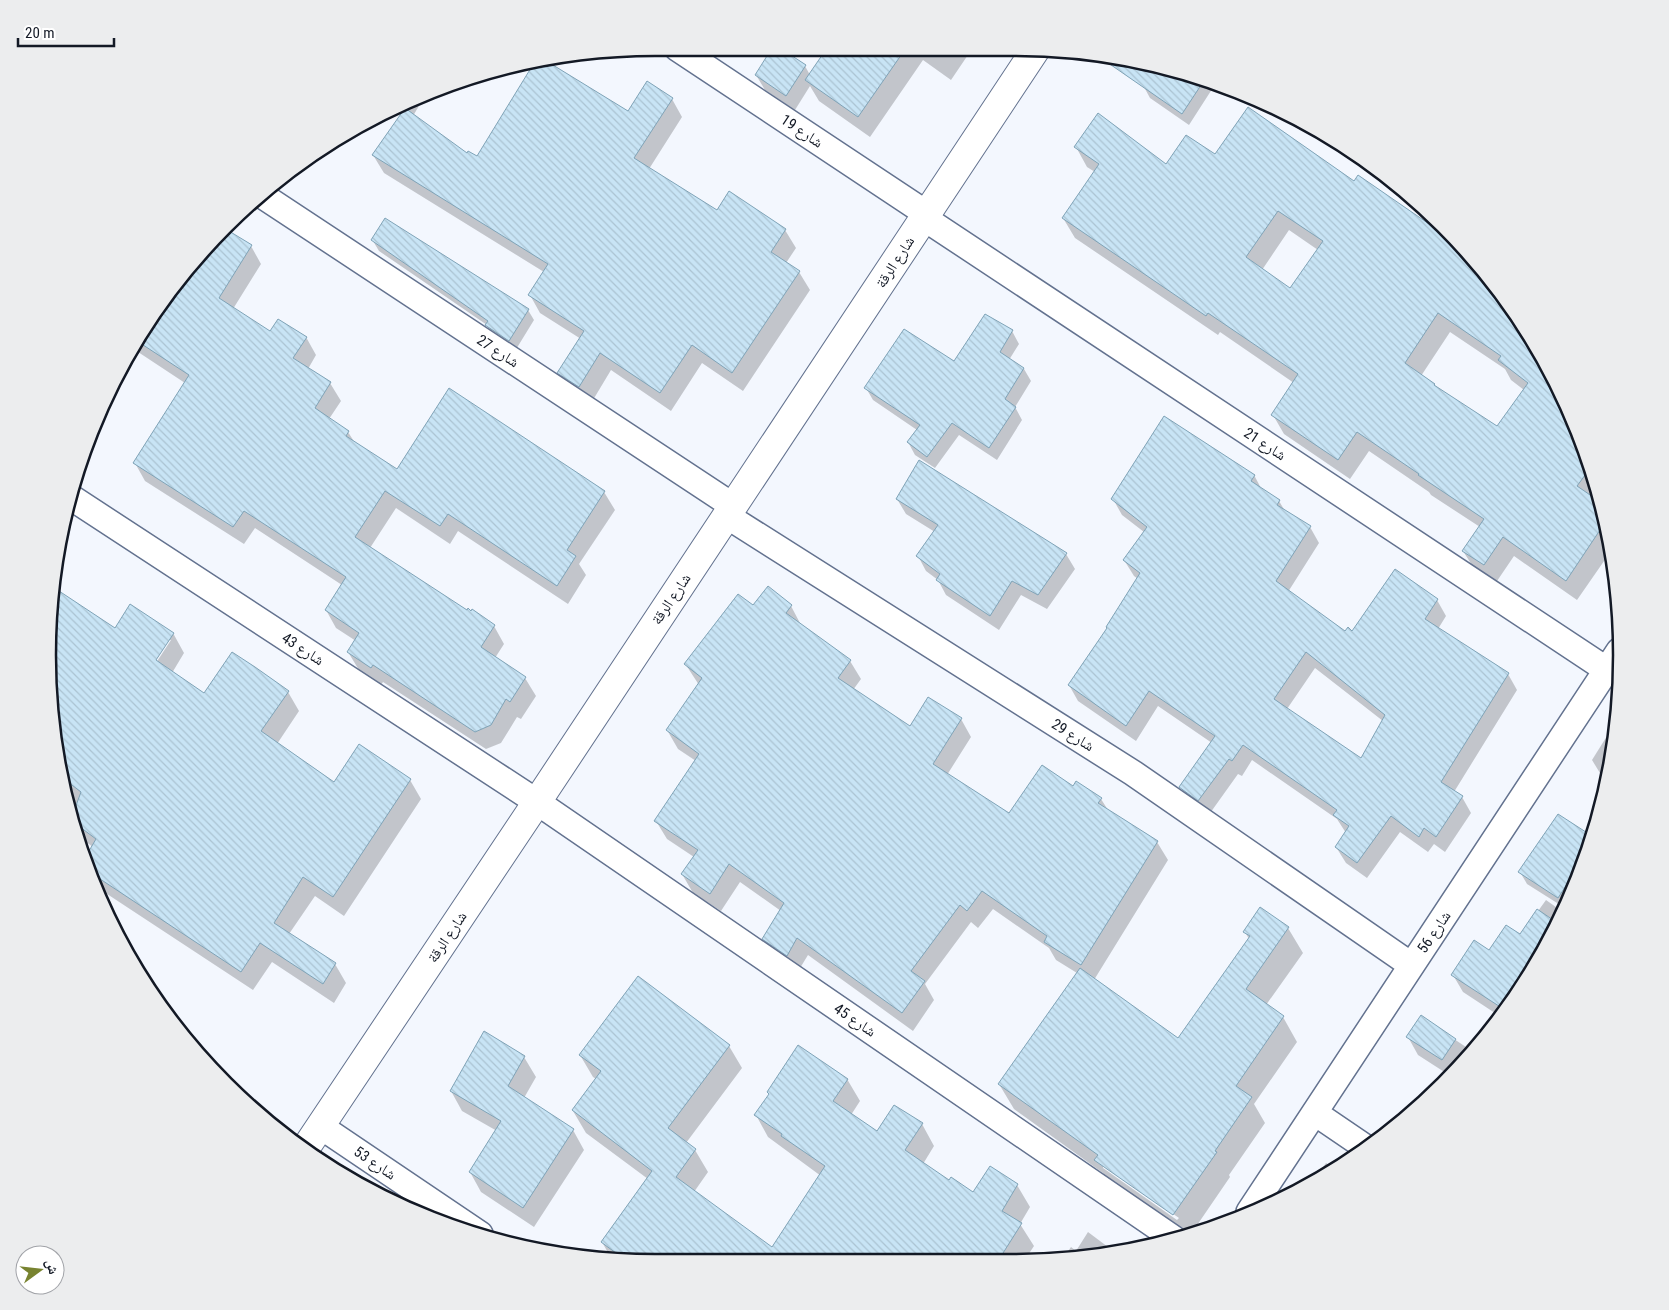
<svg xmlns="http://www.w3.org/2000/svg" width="1669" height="1310" font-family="'Roboto Condensed','Noto Naskh Arabic',sans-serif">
  <defs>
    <pattern id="building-back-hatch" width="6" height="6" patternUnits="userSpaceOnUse" patternTransform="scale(1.25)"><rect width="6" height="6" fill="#c8e4f5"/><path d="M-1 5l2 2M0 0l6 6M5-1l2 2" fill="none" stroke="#abc3d2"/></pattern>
  </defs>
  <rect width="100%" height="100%" fill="#f3f7fe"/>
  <path fill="#0003" fill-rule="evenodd" d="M774 48H778L805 66 810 75 829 48 972 49 951 80 923 60 870 137 819 101 810 86 795 110 765 90 756 75Z
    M546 62 628 113 672 99 682 117 649 169 717 212 785 230 796 248 786 263 799 272 810 290 743 391 702 363 671 411 611 370 590 405 570 391 559 373 581 339 540 313 530 295 544 272 384 173 373 155 404 112 399 109 404 107 406 111H409L406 106 423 99 413 116 467 155 477 158 536 63Z
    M1155 69 1210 80 1216 83 1189 125 1150 98 1144 87Z
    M1186 137 1540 351 1589 459 1597 493 1594 498 1599 503 1611 551 1577 600 1514 556 1495 584 1475 570 1463 551 1480 527 1431 495 1429 492 1369 451 1350 479 1284 434 1273 415 1294 383 1220 332 1218 335 1075 238 1063 218 1095 172 1087 167 1076 147 1167 166ZM1289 230 1318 250 1291 290 1262 270ZM1450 332 1505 369 1511 380 1524 390 1497 428 1421 376Z
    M223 229 251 246 261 264 233 309 271 333 306 337 316 355 308 369 330 383 341 401 329 419 348 432 355 443 397 471 604 492 615 510 579 564 586 575 568 604 458 531 450 544 396 508 370 548 468 612 494 626 504 644 495 658 525 678 536 696 521 719 517 717 501 743 486 749 383 682 381 685 359 670 348 652 356 641 336 628 326 610 342 585 255 528 244 544 145 481 135 463 185 383 132 348Z
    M373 241 528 310 534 320 515 351 492 336 487 325 379 251Z
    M1012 331 1019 344 1009 360 1024 369 1031 381 1015 407 1022 420 997 460 959 435 935 468 915 455 908 442 917 430 873 400 866 388 955 363Z
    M920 462 1066 554 1075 569 1047 609 1021 595 999 630 946 595 938 580 926 571 918 556 935 532 906 514 897 499Z
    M1254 475 1262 490 1279 501 1285 511 1310 527 1319 543 1288 592 1345 632H1352L1395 571 1437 600 1446 616 1438 629 1508 674 1517 690 1454 792 1462 797 1471 813 1445 852 1434 844 1428 852 1400 832 1367 878 1346 863 1336 847 1346 833 1337 819 1252 760 1242 776 1238 774 1208 816 1190 803 1181 787 1212 743 1158 706 1136 741 1078 701 1069 685 1108 628 1138 579 1134 576 1124 560 1144 532 1122 515 1113 499ZM1315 668 1383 721 1361 760 1287 709Z
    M56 591 115 629 173 633 184 653 172 673 205 695 288 692 299 711 277 744 334 783 410 780 421 799 344 916 315 896 289 934 335 964 346 983 334 1003 272 962 253 990 101 890 87 857 93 847 78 836 68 813 48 655ZM168 640H171L154 666 152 665Z
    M791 606 801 625 850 661 861 679 853 690 911 728 961 719 971 737 947 775 1009 815 1073 788 1101 799 1108 810 1157 842 1168 860 1094 980 1179 1040 1249 939 1245 932 1261 909 1288 928 1303 953 1266 1005 1283 1017 1297 1042 1254 1104 1265 1123 1229 1175 1230 1177 1191 1234 1182 1236 1110 1185 1103 1173 1014 1109 999 1084 1077 973 1056 960 1049 948 993 909 978 928 971 922 925 984 934 1000 913 1031 808 955 797 973 774 957 764 939 781 911 740 882 721 911 693 893 682 874 694 857 667 839 656 821 696 761 678 749 667 730 699 685 686 665 753 607ZM1103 1165 1179 1218 1177 1220 1103 1168Z
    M1607 736 1613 740 1606 783 1592 760Z
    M1591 838 1565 908 1527 884 1520 872Z
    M1546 900 1563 912 1559 923 1501 1017 1463 992 1453 975 1489 952 1520 936Z
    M1421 1017 1472 1051 1449 1075 1418 1055 1408 1037Z
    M729 1046 742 1068 686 1143 695 1150 708 1172 694 1192 772 1249 821 1176 768 1137 756 1115 847 1079 860 1101 851 1115 877 1133 922 1124 934 1146 923 1164 949 1182 974 1193 991 1168 1017 1185 1030 1207 1020 1224 1034 1246 1024 1261 655 1262 611 1258 602 1242 648 1179 586 1133 573 1111 596 1079 593 1077 580 1055Z
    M524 1057 536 1077 524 1098 573 1130 584 1150 534 1227 481 1192 470 1172 497 1131 462 1111 451 1091Z
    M1326 1163 1335 1169 1314 1183 1313 1181Z
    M1088 1232 1112 1250 1062 1260 1071 1247 1076 1251Z"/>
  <path fill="url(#building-back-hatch)" stroke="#7fa3b7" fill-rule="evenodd" d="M772 48H780L806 65 786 96 755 75Z
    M827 48H906L858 117 805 80Z
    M1101 58 1160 70 1205 79 1182 114Z
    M548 62 628 111 647 81 673 98 634 158 717 210 729 191 786 229 771 252 800 271 732 373 692 345 660 393 600 353 579 387 557 373 584 331 528 295 548 264 372 155 405 108 467 153 468 151 477 156 534 63Z
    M1248 107 1354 181 1358 175 1432 226 1435 221 1471 254 1540 351 1589 459 1591 467 1577 486 1599 501 1604 524 1566 581 1503 537 1484 565 1462 551 1484 519 1418 475 1419 474 1357 432 1338 460 1271 415 1298 374 1208 313 1206 316 1062 218 1099 164 1074 147 1098 113 1166 164 1186 135 1215 154ZM1278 211 1323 241 1290 288 1246 257ZM1438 313 1501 356 1498 360 1528 383 1497 426 1434 385 1435 384 1405 363Z
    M385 218 529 309 509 341 485 325 488 321 371 240Z
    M224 228 252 245 219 298 270 331 278 319 307 337 293 358 331 382 315 408 349 431 346 436 397 469 449 388 605 491 567 550 576 556 557 586 448 514 440 526 385 491 355 537 467 610 468 608 471 611 472 609 495 625 481 647 526 677 510 702 506 699 491 725 475 732 373 665 371 668 347 652 359 633 325 610 346 577 244 511 233 527 133 463 189 375 137 341Z
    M985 314 1013 330 1000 352 1024 368 1005 399 1016 407 989 448 952 423 927 457 907 442 920 425 864 388 904 329 954 361Z
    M1164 416 1255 475 1251 481 1280 500 1277 505 1311 526 1276 581 1345 631 1348 627 1352 631 1395 569 1438 599 1425 619 1509 673 1441 782 1463 796 1436 837 1424 828 1419 837 1391 816 1357 863 1335 847 1349 826 1333 815 1337 810 1243 745 1232 761 1229 759 1198 801 1179 787 1215 736 1149 691 1126 726 1068 685 1107 628 1106 627 1140 573 1123 560 1147 527 1111 499ZM1306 652 1385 715 1361 758 1274 699Z
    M919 460 1067 553 1038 595 1012 581 990 616 936 580 940 574 916 556 938 525 896 499Z
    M768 586 792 605 786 613 851 660 838 678 910 726 928 697 962 718 933 764 1009 813 1042 765 1073 786 1076 781 1102 798 1098 803 1158 841 1081 965 1044 942 1047 936 982 891 967 911 960 905 911 971 925 981 902 1013 797 938 787 956 762 939 784 903 729 864 710 894 681 874 698 850 654 821 699 754 666 730 702 678 684 664 738 594 753 605Z
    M56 589 115 628 130 604 174 633 156 660 204 693 232 652 255 667 289 691 261 731 334 782 359 744 411 779 333 897 303 877 274 923 336 963 323 984 260 943 241 972 94 875 86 856 96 839 72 821 71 819 81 792 64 779 48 656Z
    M1558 814 1592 836 1583 859 1558 898 1518 872Z
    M1260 907 1289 927 1246 989 1284 1016 1236 1086 1252 1097 1215 1151 1217 1152 1173 1215 1094 1160 1098 1155 998 1084 1080 968 1178 1038 1250 936 1243 932Z
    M1537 909 1559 924 1505 1010 1451 975 1474 940 1489 950 1506 925 1520 934Z
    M638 976 730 1045 668 1128 696 1149 676 1177 772 1247 825 1166 781 1136 782 1134 754 1115 769 1094 767 1092 798 1045 848 1079 833 1101 877 1131 894 1105 923 1123 905 1150 949 1180 951 1177 973 1192 990 1166 1018 1184 1002 1211 1022 1223 998 1261 655 1262 624 1259 601 1242 652 1171 572 1110 601 1071 579 1055Z
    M1421 1015 1456 1039 1442 1060 1406 1037Z
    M484 1031 525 1056 508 1086 574 1129 523 1208 469 1172 501 1121 450 1091Z"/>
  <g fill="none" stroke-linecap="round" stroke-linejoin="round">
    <g stroke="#63728f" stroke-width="28">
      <path id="street" d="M677 48 927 214
        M263 196 733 506
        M924 218 1607 670
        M69 496 537 802 1173 1238
        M727 516 1133 773 1411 965
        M1315 1113 1365 1147
        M320 1126 480 1234
        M1249 1212 1619 651"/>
    </g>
    <g stroke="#63728f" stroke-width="30">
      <path id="secondary" d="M305 1149 537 802 1036 49"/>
    </g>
    <use href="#street" stroke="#fff" stroke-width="25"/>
    <use href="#secondary" stroke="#fff" stroke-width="28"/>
  </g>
  <g text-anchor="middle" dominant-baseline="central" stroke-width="5" stroke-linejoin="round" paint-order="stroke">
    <g font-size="15" fill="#131925" stroke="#fff">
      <text transform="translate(802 131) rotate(34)">شارع 19</text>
      <text transform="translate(895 262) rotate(-57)">شارع الرقة</text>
      <text transform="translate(498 351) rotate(33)">شارع 27</text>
      <text transform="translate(1265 444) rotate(33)">شارع 21</text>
      <text transform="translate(671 599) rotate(-56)">شارع الرقة</text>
      <text transform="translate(303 649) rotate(33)">شارع 43</text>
      <text transform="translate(1073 735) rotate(32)">شارع 29</text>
      <text transform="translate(1434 932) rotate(-56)">شارع 56</text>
      <text transform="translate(447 937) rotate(-56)">شارع الرقة</text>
      <text transform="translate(855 1020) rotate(34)">شارع 45</text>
      <text transform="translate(375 1163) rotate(34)">شارع 53</text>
    </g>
  </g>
  <path d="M0 0H1669V1310H0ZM655 56H1014A599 599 0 0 1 1613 655V655A599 599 0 0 1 1014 1254H655A599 599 0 0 1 56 655V655A599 599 0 0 1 655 56Z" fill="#ecedee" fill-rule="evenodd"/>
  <path fill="none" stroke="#131925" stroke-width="2.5" d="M655 56H1014A599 599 0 0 1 1613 655V655A599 599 0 0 1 1014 1254H655A599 599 0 0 1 56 655V655A599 599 0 0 1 655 56Z"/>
  <g transform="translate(40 1270) rotate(75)"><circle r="24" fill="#ffffff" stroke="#a1a3a8"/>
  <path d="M0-4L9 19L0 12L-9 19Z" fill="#788330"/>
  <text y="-8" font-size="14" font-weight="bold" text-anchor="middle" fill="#131925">ش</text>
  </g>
  <path d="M18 38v8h96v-8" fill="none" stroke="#131925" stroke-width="2.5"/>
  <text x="25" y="38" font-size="15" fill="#131925" stroke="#ffffff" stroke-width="4" paint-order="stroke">20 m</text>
</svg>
